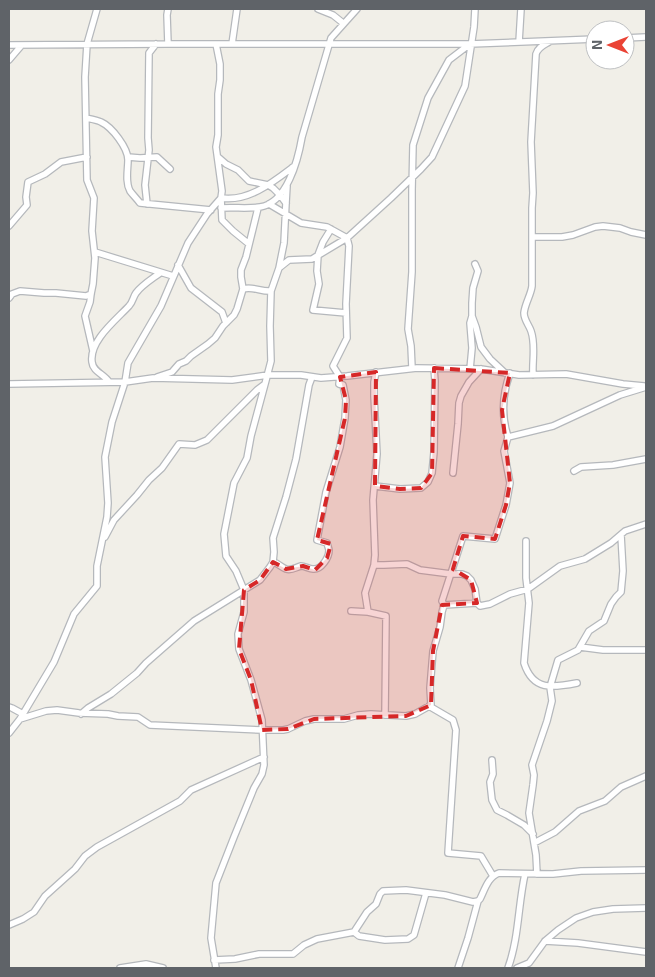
<svg xmlns="http://www.w3.org/2000/svg" width="655" height="977" font-family="'Exo 2',sans-serif">
  <rect width="100%" height="100%" fill="#f1efe8"/>
  <g fill="none" stroke-linecap="round" stroke-linejoin="round">
    <g stroke="#b5b8bc" stroke-width="8">
      <path id="minor" d="M318 9 333 15 343 23
        M625 38 646 37
        M519 42 521 9
        M168 44 167 15 168 9
        M232 44 237 9
        M9 45 168 44H470L595 39
        M9 60 21 46
        M86 118C91 119 97 120 101 122 112 127 128 148 128 160 128 169 125 182 130 191 133 195 137 199 140 203L211 210
        M128 157 140 158 157 157 170 169
        M218 157 226 164 238 170 249 181 268 185 273 188 280 195 286 203
        M147 204 145 185 149 150 148 138 149 53 156 44
        M269 204 301 223 327 227 347 238 349 246 346 304 347 338 333 366 340 377 339 384 343 385 346 400 345 418 340 447 326 492 317 540 327 543C327 544 329 549 329 550 329 558 321 570 313 569 309 569 305 566 301 566 296 567 292 571 286 569 281 567 278 563 273 562
        M221 208C234 207 248 209 260 207 287 203 298 160 302 137L331 38 357 9
        M9 226 27 205 26 197 28 182 45 174 61 162 87 157
        M331 229 323 242 318 255 317 271 319 284 313 310 346 313
        M533 237H562L573 235 595 227 603 226 620 228 631 232 646 235
        M249 244 233 231 222 220 221 198C248 202 272 183 293 167
        M95 252 173 276
        M475 264 478 271 473 288 472 303V316L476 327 481 347 490 359 505 373
        M178 265 191 288 222 312 226 323
        M279 268 284 243 286 203 287 186
        M243 289C253 286 261 292 271 291L279 268 289 260 312 259 347 238 391 198 421 169 432 157 465 86 474 27 475 9
        M9 298 12 294 20 291 44 293H56L86 296 91 294
        M93 351 85 316 90 302 91 294 93 284 95 258 92 231 94 198 87 180 85 77 87 44 97 9
        M412 368 411 346 408 329 412 272V190L413 145 428 98 449 60 470 44
        M470 369 472 348 470 323 472 316
        M533 375C532 361 536 345 531 331 529 325 524 320 524 313 525 303 531 295 532 286V208L533 193 531 142 536 54C538 47 544 45 549 42
        M157 377 172 372 179 364 186 361 191 356 208 344 215 338 223 326 234 315 237 309 243 289 241 277V270L246 257 258 208
        M109 382C104 374 93 372 92 362 89 341 116 320 129 306 133 302 133 297 136 293 142 285 152 279 160 273
        M9 384 125 382 153 378 232 380 268 375H301L321 378 347 376 417 368 481 369 519 375 566 374 623 384 644 386
        M508 437C501 415 502 395 510 373
        M574 471 581 467 613 465 646 459
        M453 473 458 424 459 403 461 396 469 382 481 369
        M375 486 400 489 421 488 428 482 432 473 434 452 435 381 434 368
        M105 537 114 520 137 495 149 480 162 468 179 444 195 445 207 440 257 390 265 384 271 361 270 326 271 291
        M526 541V578L529 603 524 663C533 691 552 688 577 683
        M374 565H384L407 564 420 570 451 574H462L467 576 471 580 475 589 477 603
        M444 605 477 603 480 606 490 604 510 594 528 589 560 566 585 559 611 543 625 531 646 524
        M351 611 368 612 386 616 385 715
        M368 612 365 593 374 565 375 555 373 500 377 454 374 396V382L376 372
        M580 647 603 650H646
        M429 706 453 720 456 730 448 853 481 856 493 876
        M9 707 12 708 23 714
        M81 714 88 708 111 694 137 673 146 663 194 621 260 580 270 567 273 562 274 552 273 538 286 497 296 459 309 385 312 377
        M20 719 46 711 57 710 79 713 108 714 118 716 138 717 150 725 262 730H283L288 729 305 721 314 719H344L358 715 371 714 406 716 415 714 431 705 430 688 433 651 440 627 442 612 444 605 442 601 463 536 495 539 506 505 510 483 504 451 508 437 553 426 620 395 646 387
        M9 733 20 719 54 662 74 614 97 586V566L107 517 108 503 105 457 112 422 125 382 128 363 161 306 188 243 207 214 221 198 222 191 216 147 218 135V94L220 80V64L216 44
        M492 760 493 774 490 782 492 800 497 810 507 815 524 825 533 834
        M534 843 555 832 579 811 605 801 621 787 646 776
        M537 874 536 855 529 813 533 785 534 775 532 765 547 721 552 701 550 687 558 660 578 650 589 631 604 621 611 604 616 597 621 592 623 571 621 535
        M9 925 23 919 34 912 45 896 75 869 85 856 97 847 180 801 191 790 264 757
        M354 932 359 936 385 940 408 939 414 935 426 893
        M545 941 578 943 646 952
        M214 960 235 959 259 954H293L304 945 317 939 354 932 367 912 376 904 380 894 383 891 406 890 445 895 473 902 478 901 480 899C485 889 488 877 499 873L553 874 581 871 646 870
        M120 968 146 964 163 968
        M216 968 211 938 216 883 234 837 254 788 262 774 264 765 262 720 251 680 239 649 238 634 244 612V590L236 571 226 556 224 534 234 483 247 458 251 436 265 384
        M458 968 468 938 478 901
        M508 968C519 938 518 905 525 874
        M517 968 529 963 545 941 558 930 576 918 593 912 613 909 646 908"/>
    </g>
    <use href="#minor" stroke="#fff" stroke-width="5.5"/>
  </g>
  <path fill="#d62828" fill-opacity="0.2" stroke="#d62828" stroke-width="4" stroke-dasharray="10 6" stroke-linejoin="round" d="M434 368 510 373 502 410 510 483 506 505 495 539 463 536 453 569 471 580 477 603 442 605 433 651 431 705 406 716 314 719 288 729 262 730 251 680 239 649 244 590 260 580 273 562 286 569 303 566 315 570 327 558 331 544 317 540 345 418 346 400 340 377 376 372 375 486 400 489 421 488 432 473Z"/>
  <rect width="655" height="977" fill="none" stroke="#5f6368" stroke-width="20"/>
  <g transform="translate(610 45) rotate(270)"><circle r="24" fill="#ffffff" stroke="#bfc1c3"/>
  <path d="M0-4L9 19L0 12L-9 19Z" fill="#ea4335"/>
  <text y="-8" font-size="14" font-weight="bold" text-anchor="middle" fill="#5f6368">N</text>
  </g>
</svg>
